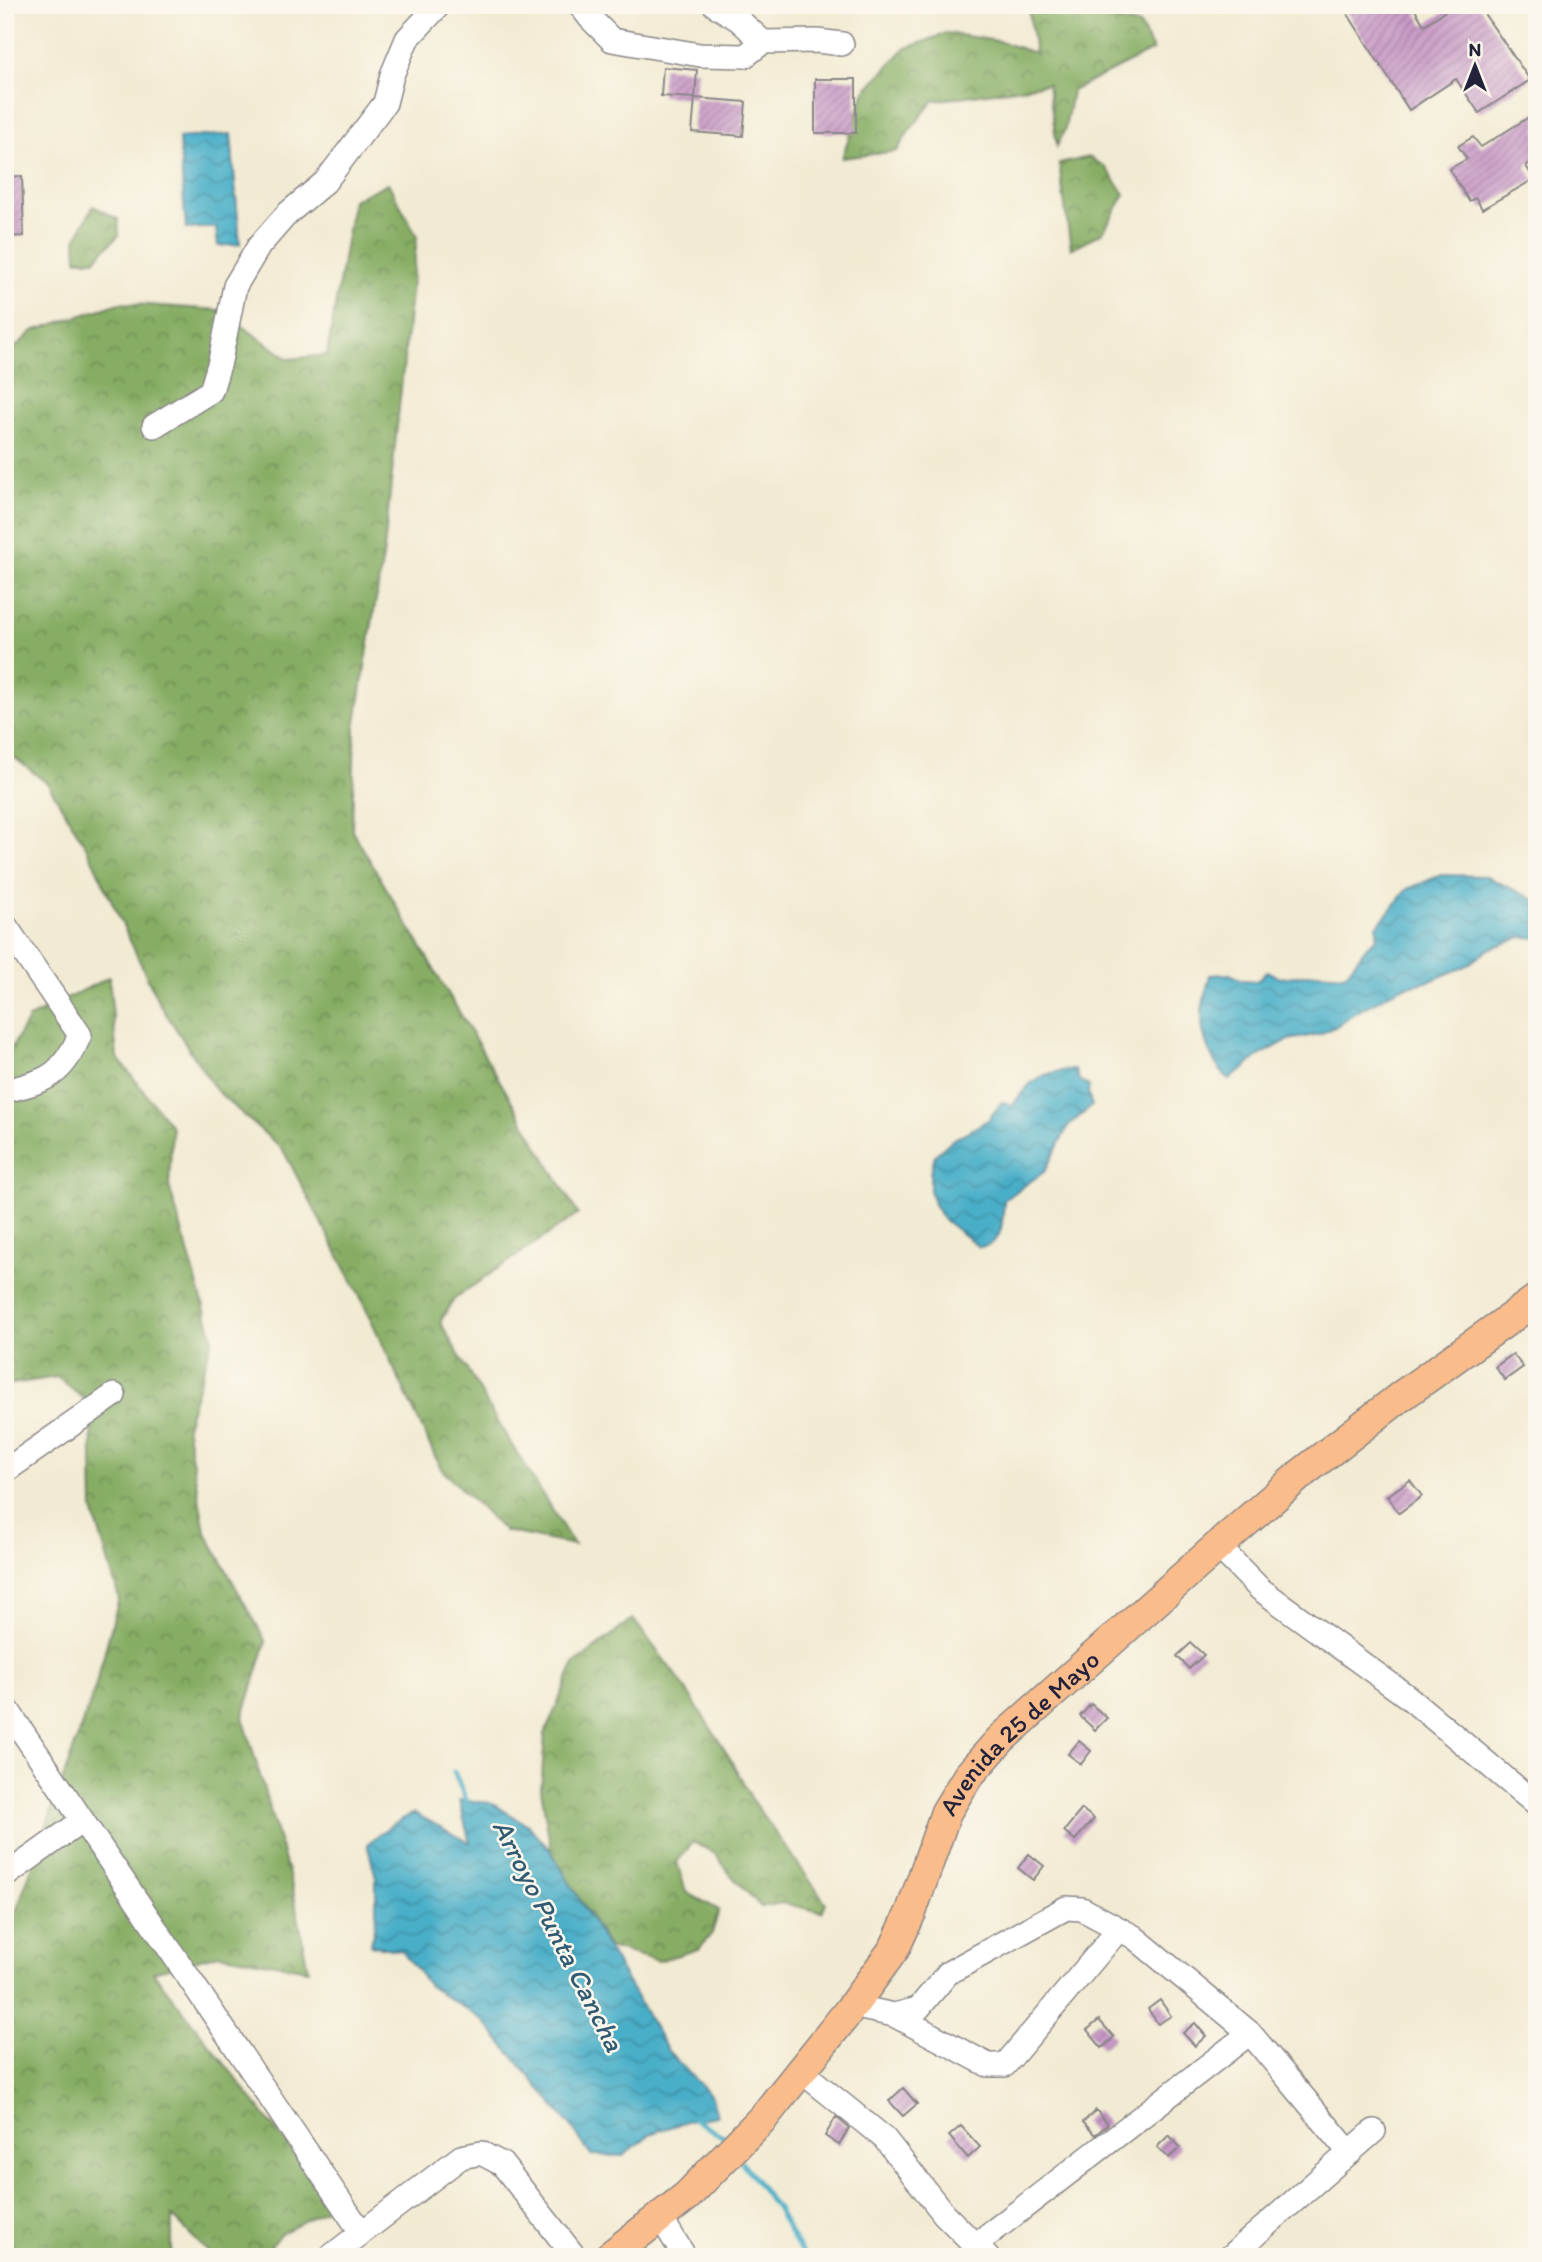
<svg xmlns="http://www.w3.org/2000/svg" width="1542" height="2262" font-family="Itim,sans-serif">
  <defs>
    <pattern id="forest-crowns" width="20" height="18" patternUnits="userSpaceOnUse" patternTransform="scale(1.75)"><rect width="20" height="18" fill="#86ad63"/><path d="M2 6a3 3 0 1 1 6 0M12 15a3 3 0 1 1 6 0" fill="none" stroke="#6d8c53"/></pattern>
    <pattern id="water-waves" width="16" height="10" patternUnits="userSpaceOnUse" patternTransform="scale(1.75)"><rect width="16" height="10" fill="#48afc8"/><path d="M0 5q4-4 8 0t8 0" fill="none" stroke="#3c8ea4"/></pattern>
    <pattern id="building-hatch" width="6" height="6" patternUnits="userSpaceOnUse" patternTransform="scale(1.75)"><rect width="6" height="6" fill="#c798c6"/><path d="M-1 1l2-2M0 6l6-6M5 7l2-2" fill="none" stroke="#a17ca2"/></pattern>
  </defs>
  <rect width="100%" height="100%" fill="#fbf7ec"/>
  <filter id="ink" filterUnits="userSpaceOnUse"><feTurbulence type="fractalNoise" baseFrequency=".0143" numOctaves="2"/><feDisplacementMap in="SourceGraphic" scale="14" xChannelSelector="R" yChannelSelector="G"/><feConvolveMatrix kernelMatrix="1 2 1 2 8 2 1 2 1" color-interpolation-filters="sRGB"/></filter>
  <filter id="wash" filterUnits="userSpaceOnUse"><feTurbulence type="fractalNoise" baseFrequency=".00686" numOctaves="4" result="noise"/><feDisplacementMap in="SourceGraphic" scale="28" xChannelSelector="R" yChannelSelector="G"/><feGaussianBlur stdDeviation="1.57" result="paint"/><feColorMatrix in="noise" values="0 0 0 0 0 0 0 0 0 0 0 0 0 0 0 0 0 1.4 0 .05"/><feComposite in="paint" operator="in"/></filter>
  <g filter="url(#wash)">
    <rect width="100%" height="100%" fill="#f2ebd3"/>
    <path fill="url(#forest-crowns)" stroke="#54684f" stroke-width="2" d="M1028 5H1038L1039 8 1044 5H1098L1117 21 1140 25 1153 50 1072 91 1065 129 1057 146 1048 84 933 101 907 134 897 151 842 158 865 91 904 49 947 33 998 41 1035 53Z
      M1089 157 1105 167 1125 194 1103 232 1071 249 1059 164Z
      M388 183 417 236 384 550 355 728 352 830 578 1214 455 1298 440 1322 497 1421 574 1545 504 1531 441 1469 359 1294 283 1150 216 1090 159 1003 88 850 48 784 5 750 7 655 5 650V444L9 430 5 421V357L33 331 120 303 219 310 289 359 327 355 353 200Z
      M93 206 118 219 119 235 94 260H77L76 239Z
      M109 977 117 1057 172 1127 169 1186 213 1338 186 1426 205 1531 266 1642 243 1717 293 1889 308 1970 219 1954 153 1972 334 2204 280 2234 262 2257H213L172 2216V2257H5V1934L12 1923 95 1688 119 1598 93 1510 91 1405 57 1377 5 1385V1059L29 1018Z
      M633 1619 681 1682 728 1755 754 1803 826 1903 822 1912 782 1903 761 1907 730 1874 715 1853 693 1842 677 1862 686 1892 719 1910 712 1933 699 1949 658 1961 608 1947 551 1851 541 1789 545 1734 574 1664Z"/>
    <path fill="url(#water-waves)" stroke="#356882" stroke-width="2" d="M231 134 240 244 218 246 216 227 186 229 179 138Z
      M1441 875 1486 876 1537 901V938L1522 937 1489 949 1466 966 1430 981 1400 988 1350 1016 1335 1027 1320 1034 1288 1040 1257 1057 1244 1069 1229 1079C1211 1064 1201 1037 1202 1013 1202 1001 1208 987 1210 975L1230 974 1242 980 1257 981 1267 971 1280 978 1317 973 1345 975 1367 946 1377 938V926L1407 889Z
      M1075 1069 1079 1080 1089 1086 1088 1093 1092 1106 1068 1126 1045 1171 1004 1200C1002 1221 1005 1245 979 1247L943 1219 934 1204 930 1190V1173L935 1155 952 1140 988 1120 1002 1102 1013 1105C1033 1076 1042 1073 1075 1069Z
      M459 1800 491 1803 528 1825 551 1851 668 2051 712 2097 717 2116 688 2121 650 2134 623 2156 591 2155 570 2125 483 2020 429 1986 402 1951 371 1945 376 1915V1877L367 1844 391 1825 414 1813 470 1843Z"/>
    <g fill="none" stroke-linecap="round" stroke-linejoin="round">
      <path stroke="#48afc8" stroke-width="5" d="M454 1772 468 1804
        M691 2117 724 2137
        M742 2162 776 2208 804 2257"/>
    </g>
    <g id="blocks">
      <path fill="url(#building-hatch)" d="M1342 5H1412L1424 25 1455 5H1478L1530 80 1479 113 1456 79 1409 110Z
        M663 67 697 70 695 98 661 96Z
        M815 79H856V133H815Z
        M695 98 746 102 743 136 692 132Z
        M1537 112V158L1526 166 1534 179 1482 209 1476 198 1469 201 1449 169 1467 159 1458 146 1473 137 1481 147Z
        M22 176 24 236 5 237V177Z
        M1513 1354 1523 1367 1505 1380 1495 1367Z
        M1410 1480 1422 1496 1399 1513 1387 1496Z
        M1191 1643 1204 1655 1189 1669 1177 1656Z
        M1091 1704 1107 1718 1095 1730 1080 1716Z
        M1079 1741 1091 1751 1081 1764 1068 1754Z
        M1082 1809 1094 1819 1075 1840 1064 1831Z
        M1029 1854 1044 1866 1033 1880 1018 1868Z
        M1160 2000 1171 2016 1158 2024 1148 2009Z
        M1099 2020 1114 2037 1102 2048 1087 2030Z
        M1195 2023 1206 2036 1195 2046 1183 2033Z
        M903 2088 917 2104 903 2116 889 2101Z
        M1096 2110 1108 2124 1095 2135 1083 2122Z
        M836 2117 849 2128 839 2145 825 2136Z
        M961 2126 980 2147 968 2158 949 2136Z
        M1169 2135 1180 2147 1169 2158 1157 2147Z"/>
    </g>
  </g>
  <g filter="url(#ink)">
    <use href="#blocks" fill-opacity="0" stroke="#8a8687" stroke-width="2"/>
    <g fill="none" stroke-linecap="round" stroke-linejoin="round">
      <g stroke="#8a8687" stroke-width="26">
        <path id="minor" d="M580 5 590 18 612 40 700 55 745 56 763 42 817 41 842 44
          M715 5 739 20 763 42
          M154 426 211 391 220 361 235 286 259 246 287 214 325 182 385 103 392 75 407 39 439 5
          M5 925 80 1035C61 1077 48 1080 5 1091
          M5 1471 114 1395
          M1218 1546 1260 1589 1408 1697 1537 1805
          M5 1706 361 2232
          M5 1876 82 1821
          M852 2006 894 2015 918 2009 948 1973 1066 1908 1082 1909 1134 1937 1250 2033 1350 2153
          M894 2015 988 2065H1005L1119 1929
          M801 2071 884 2138 944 2214 987 2257
          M661 2218 685 2257
          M975 2245 1250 2033
          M330 2257 461 2157 481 2153 502 2164 575 2257
          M1230 2257 1374 2131"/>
      </g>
      <g stroke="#8a8687" stroke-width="33">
        <g id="major">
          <path id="s1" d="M609 2257 687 2196 763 2118 848 2012 894 1949 911 1912 946 1812 968 1776 1001 1739 1218 1546 1301 1474 1400 1397 1537 1299"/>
        </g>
      </g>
      <use href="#minor" stroke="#fff" stroke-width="23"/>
      <use href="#major" stroke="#fabc8b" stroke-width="30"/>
    </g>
  </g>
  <g text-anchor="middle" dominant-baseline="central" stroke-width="5" stroke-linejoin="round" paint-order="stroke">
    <g font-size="26" fill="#22223b" stroke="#fbf7ec">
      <text stroke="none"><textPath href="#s1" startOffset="677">Avenida 25 de Mayo</textPath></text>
    </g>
    <g font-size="28" font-style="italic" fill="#315a73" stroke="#fbf7ec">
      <text transform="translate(559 1935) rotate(63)">Arroyo Punta Cancha</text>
    </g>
  </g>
  <rect width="1542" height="2262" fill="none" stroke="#fbf7ec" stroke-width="28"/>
  <g transform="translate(1475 66)" stroke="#fbf7ec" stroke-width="5" paint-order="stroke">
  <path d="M0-5L12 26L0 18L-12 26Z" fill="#22223b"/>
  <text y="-10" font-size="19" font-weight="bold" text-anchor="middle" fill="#22223b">N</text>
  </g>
</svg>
